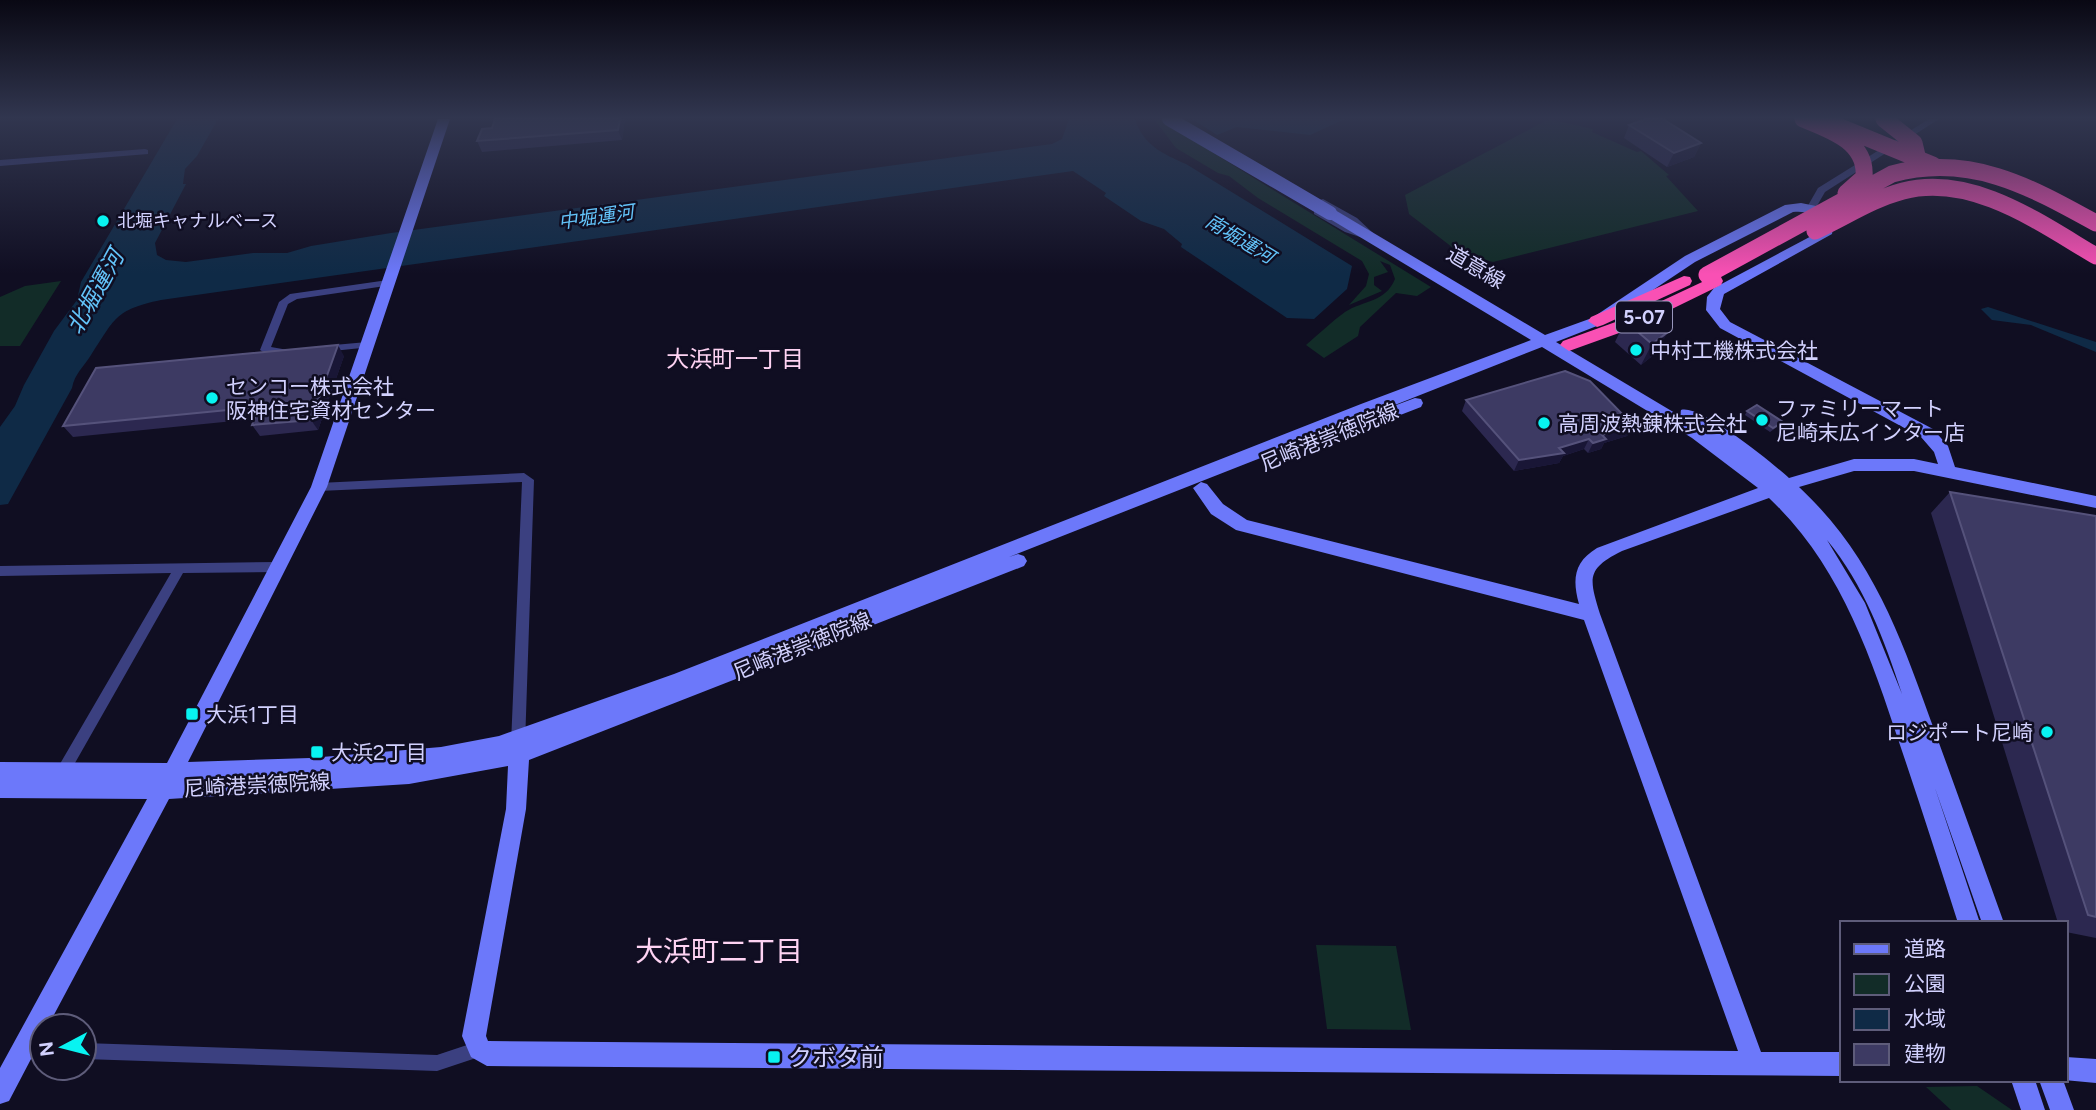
<svg xmlns="http://www.w3.org/2000/svg" width="2096" height="1110" font-family="Figtree,'Noto Sans JP',sans-serif">
  <rect width="100%" height="100%" fill="#100e22"/>
  <path fill="#122c28" d="M1154 119H1177L1197 143 1431 287 1417 296 1396 293 1360 327 1358 336 1324 358 1306 345C1319 334 1331 322 1345 312 1364 300 1385 303 1395 279L1390 265 1380 261 1388 272 1374 277V285L1382 291 1349 305 1366 286 1369 274 1362 261 1258 198 1229 176 1218 173 1176 148Z
    M1549 119 1593 129 1592 132 1637 152 1641 151 1669 175 1666 176 1698 211 1493 262 1461 254 1409 214 1405 195Z
    M61 281 20 346H0V297L25 286Z
    M1316 945 1396 946 1411 1030 1327 1029Z
    M1977 1086 2012 1110H1951L1926 1087Z"/>
  <path fill="#0f2a46" d="M177 119H218L197 156 185 169 183 184H186L155 243 157 255 166 260 186 262 253 253H287L311 246 391 233 1052 144 1062 139 1069 119H1135C1143 145 1163 154 1186 164L1352 266 1347 289 1314 319 1287 318 1181 247 1182 244 1164 229 1141 221 1104 196 1106 193 1073 171 161 300C114 310 115 319 91 355 83 368 75 373 72 388L8 504 0 505V427L15 406 24 385 54 331 77 300 81 282Z
    M1192 119H1345L1310 135 1237 127 1217 135Z
    M1988 307 2096 342V352L2031 325 1992 320 1981 309Z"/>
  <g fill="none" stroke-linecap="round" stroke-linejoin="round">
    <path fill="#3b4080" fill-rule="evenodd" d="M1929 119H1939L1825 192 1814 211H1808L1806 209 1818 188Z
      M145 149 148 150V154L0 166V160Z
      M1323 199 1357 218 1373 233 1369 238 1366 239 1345 232 1314 214V210H1320L1360 231 1351 222 1320 204V200Z
      M388 280 393 283 392 285 297 299 288 304 271 347 288 350 289 352 288 354 265 353 260 350 279 302 290 294Z
      M367 342 372 345 371 347 323 352 318 349 323 346Z
      M524 473 534 480 525 744 523 748 518 750 513 748 511 744 522 482 319 491 313 487 319 483Z
      M278 562 282 564 284 567 282 570 278 572 183 573 67 777 62 779 57 777 55 773 57 769 171 573 0 576V566Z
      M479 1041 485 1043 487 1049 485 1055 437 1071 84 1059V1043L437 1055Z
      M23 1042H42V1058H23L17 1056 15 1050 17 1044Z"/>
    <path fill="#6c78fa" fill-rule="evenodd" d="M438 119H450L327 487 188 762 310 758 441 747 499 736 674 674 1361 404 1531 340 1325 216V210H1335L1545 335 1592 318 1685 256 1785 205 1801 203 1816 206 1825 211 1834 222 1832 234 1724 294 1720 309 1730 322 1933 429 1948 446 1955 467 2096 496V508L1914 471H1854L1799 487C1874 557 1901 638 1935 732 1958 795 1981 859 2004 923H1982L1935 788 1980 923H1958C1939 863 1920 804 1900 745 1870 654 1840 565 1769 498L1622 551C1586 569 1589 578 1600 614L1761 1052H1842V1076L487 1066 471 1057 462 1036 506 809 508 766 409 784 169 799 48 1026H42V1038L9 1101 0 1104V1068L147 799 0 798V762L167 763 311 487ZM1793 212C1805 211 1813 213 1820 222L1819 232 1714 288 1707 297 1706 310 1720 328 1921 437 1934 452 1938 464 1914 459H1854L1789 478C1772 463 1701 404 1681 410L1680 416 1556 342 1602 324 1695 262ZM1542 347 1692 438 1758 488 1597 548C1574 562 1572 579 1579 604L1247 520 1223 504 1207 484 1201 482 1193 488 1211 514 1236 530 1584 620 1738 1051 488 1041 486 1036 526 809 529 760 1024 566 1027 561 1024 556 1018 554 1009 557ZM1827 540C1864 585 1884 639 1902 694L1865 603Z
      M1415 398 1421 399 1423 403 1421 407 1346 436 1338 430 1340 426Z
      M2066 1057 2096 1059V1083L2064 1080Z
      M2011 1080H2035L2045 1110H2021Z
      M2039 1080H2063L2074 1110H2050Z"/>
    <path fill="#f950b4" fill-rule="evenodd" d="M1684 276 1690 277 1692 281 1690 285 1603 325 1597 327 1588 321 1591 317Z
      M1715 276 1721 277 1723 281 1721 285 1633 328 1569 351 1560 345 1563 341 1621 320Z"/>
    <path stroke="#6c78fa" stroke-width="14" d="M1169 119 1330 213"/>
    <path stroke="#f950b4" stroke-width="17" d="M1803 119C1830 130 1867 142 1864 177L1846 193
      M1821 119 1933 165
      M1884 119 1914 143 1919 164
      M1815 231C1844 218 1872 199 1903 191 1972 173 2040 223 2096 256
      M1707 275 1892 174C1970 153 2029 186 2096 223"/>
  </g>
  <path fill="#2c2850" d="M495 119H625L622 140 482 152 477 141 492 128Z
    M1629 125 1701 143 1694 157 1667 167 1624 138Z
    M1635 313 1656 353 1641 365 1615 342 1625 321Z
    M344 356 318 430 260 436 252 425 254 419 73 437 63 426Z
    M1466 400 1633 425 1627 436 1604 443 1601 449 1588 453 1584 449 1563 456 1559 463 1514 471 1462 411Z
    M1747 411 1780 425 1770 432 1745 415Z
    M1950 492 2096 516V938L2066 932V923H2058L1931 513Z"/>
  <path fill="#191636" d="M620 119H625L622 140 618 130Z
    M1701 143 1694 157 1667 167 1674 153Z
    M1668 332 1656 353 1641 365 1652 344Z
    M338 345 344 356 318 430 311 420Z
    M1633 425 1627 436 1604 443 1601 449 1588 453 1593 443 1602 435Z
    M1589 439 1584 449 1563 456 1559 463 1514 471 1519 460Z"/>
  <path fill="#3d3a63" stroke="#55527b" stroke-width="2" d="M495 119H620L618 130 477 141 482 129 492 128Z
    M1646 119H1663L1701 143 1674 153 1629 125Z
    M1635 313 1668 332 1652 344 1625 321Z
    M338 345 311 420 252 425 259 407 63 426 96 368Z
    M1565 371 1590 381 1633 425 1602 435 1606 439 1593 443 1589 439 1559 448 1564 453 1519 460 1466 400Z
    M1757 405 1783 422 1773 428 1747 411Z
    M1950 492 2096 516V917L2088 915Z"/>
  <linearGradient id="sky" x2="0" y2="1"><stop stop-color="#090813"/><stop offset="0.43" stop-color="#31364f"/><stop offset="1" stop-color="#31364f" stop-opacity="0"/></linearGradient>
  <rect width="2096" height="274" fill="url(#sky)"/>
  <g fill="#08f3f1" stroke="#100e22" stroke-width="2.5">
    <circle cx="103" cy="221" r="7"/>
    <circle cx="1636" cy="350" r="7"/>
    <circle cx="212" cy="398" r="7"/>
    <circle cx="1762" cy="420" r="7"/>
    <circle cx="1544" cy="423" r="7"/>
    <rect x="185" y="707" width="14" height="14" rx="3.5"/>
    <circle cx="2047" cy="732" r="7"/>
    <rect x="310" y="745" width="14" height="14" rx="3.5"/>
    <rect x="767" y="1050" width="14" height="14" rx="3.5"/>
  </g>
  <g text-anchor="middle" dominant-baseline="central" stroke-width="5" stroke-linejoin="round" paint-order="stroke">
    <g font-size="18" fill="#d2d1fe" stroke="#100e22" text-anchor="start">
      <text x="117" y="221">北堀キャナルベース</text>
    </g>
    <g font-size="19" font-style="italic" fill="#63c4fa" stroke="#100e22">
      <text transform="translate(596 217) rotate(-8)">中堀運河</text>
      <text transform="translate(1240 239) rotate(31)">南堀運河</text>
    </g>
    <rect fill="#100e22" stroke="#9896bc" stroke-width="2" x="1616" y="301.5" width="56" height="31" rx="5"/>
    <g font-size="19" font-weight="bold" fill="#d2d1fe">
      <text x="1644" y="317">5-07</text>
    </g>
    <g font-size="21" fill="#d2d1fe" stroke="#100e22">
      <text transform="translate(1476 267) rotate(30)">道意線</text>
      <text transform="translate(1329 437) rotate(-22)">尼崎港崇徳院線</text>
      <text transform="translate(802 646) rotate(-22)">尼崎港崇徳院線</text>
      <text transform="translate(257 785) rotate(-3)">尼崎港崇徳院線</text>
    </g>
    <g font-size="21" fill="#d2d1fe" stroke="#100e22" text-anchor="start">
      <text x="1650" y="350">中村工機株式会社</text>
      <text x="226" y="386">センコー株式会社<tspan x="226" dy="24">阪神住宅資材センター</tspan></text>
      <text x="1776" y="408">ファミリーマート<tspan x="1776" dy="24">尼崎末広インター店</tspan></text>
      <text x="1558" y="423">高周波熱錬株式会社</text>
      <text x="206" y="714">大浜1丁目</text>
      <text x="2033" y="732" text-anchor="end">ロジポート尼崎</text>
      <text x="331" y="752">大浜2丁目</text>
    </g>
    <g font-size="23" font-style="italic" fill="#63c4fa" stroke="#100e22">
      <text transform="translate(95 292) rotate(-61)">北堀運河</text>
    </g>
    <g font-size="23" fill="#fed3f3" stroke="#100e22">
      <text x="735" y="359">大浜町一丁目</text>
    </g>
    <g font-size="24" fill="#d2d1fe" stroke="#100e22" text-anchor="start">
      <text x="788" y="1057">クボタ前</text>
    </g>
    <g font-size="28" fill="#fed3f3" stroke="#100e22">
      <text x="719" y="951">大浜町二丁目</text>
    </g>
  </g>
  <rect x="1840" y="921" width="228" height="161" fill="#100e22" stroke="#5e5c7a" stroke-width="2"/>
  <rect x="1854" y="944" width="35" height="10" fill="#6c78fa" stroke="#5e5c7a" stroke-width="2"/>
  <text x="1904" y="956" font-size="21" fill="#d2d1fe">道路</text>
  <rect x="1854" y="974" width="35" height="21" fill="#122c28" stroke="#5e5c7a" stroke-width="2"/>
  <text x="1904" y="991" font-size="21" fill="#d2d1fe">公園</text>
  <rect x="1854" y="1009" width="35" height="21" fill="#0f2a46" stroke="#5e5c7a" stroke-width="2"/>
  <text x="1904" y="1026" font-size="21" fill="#d2d1fe">水域</text>
  <rect x="1854" y="1044" width="35" height="21" fill="#3d3a63" stroke="#5e5c7a" stroke-width="2"/>
  <text x="1904" y="1061" font-size="21" fill="#d2d1fe">建物</text>
  <g transform="translate(63 1047) rotate(263)"><circle r="33" fill="#100e22" stroke="#5e5c7a" stroke-width="2"/>
  <path d="M0-5L12 26L0 18L-12 26Z" fill="#08f3f1"/>
  <text y="-10" font-size="19" font-weight="bold" text-anchor="middle" fill="#d2d1fe">N</text>
  </g>
</svg>
